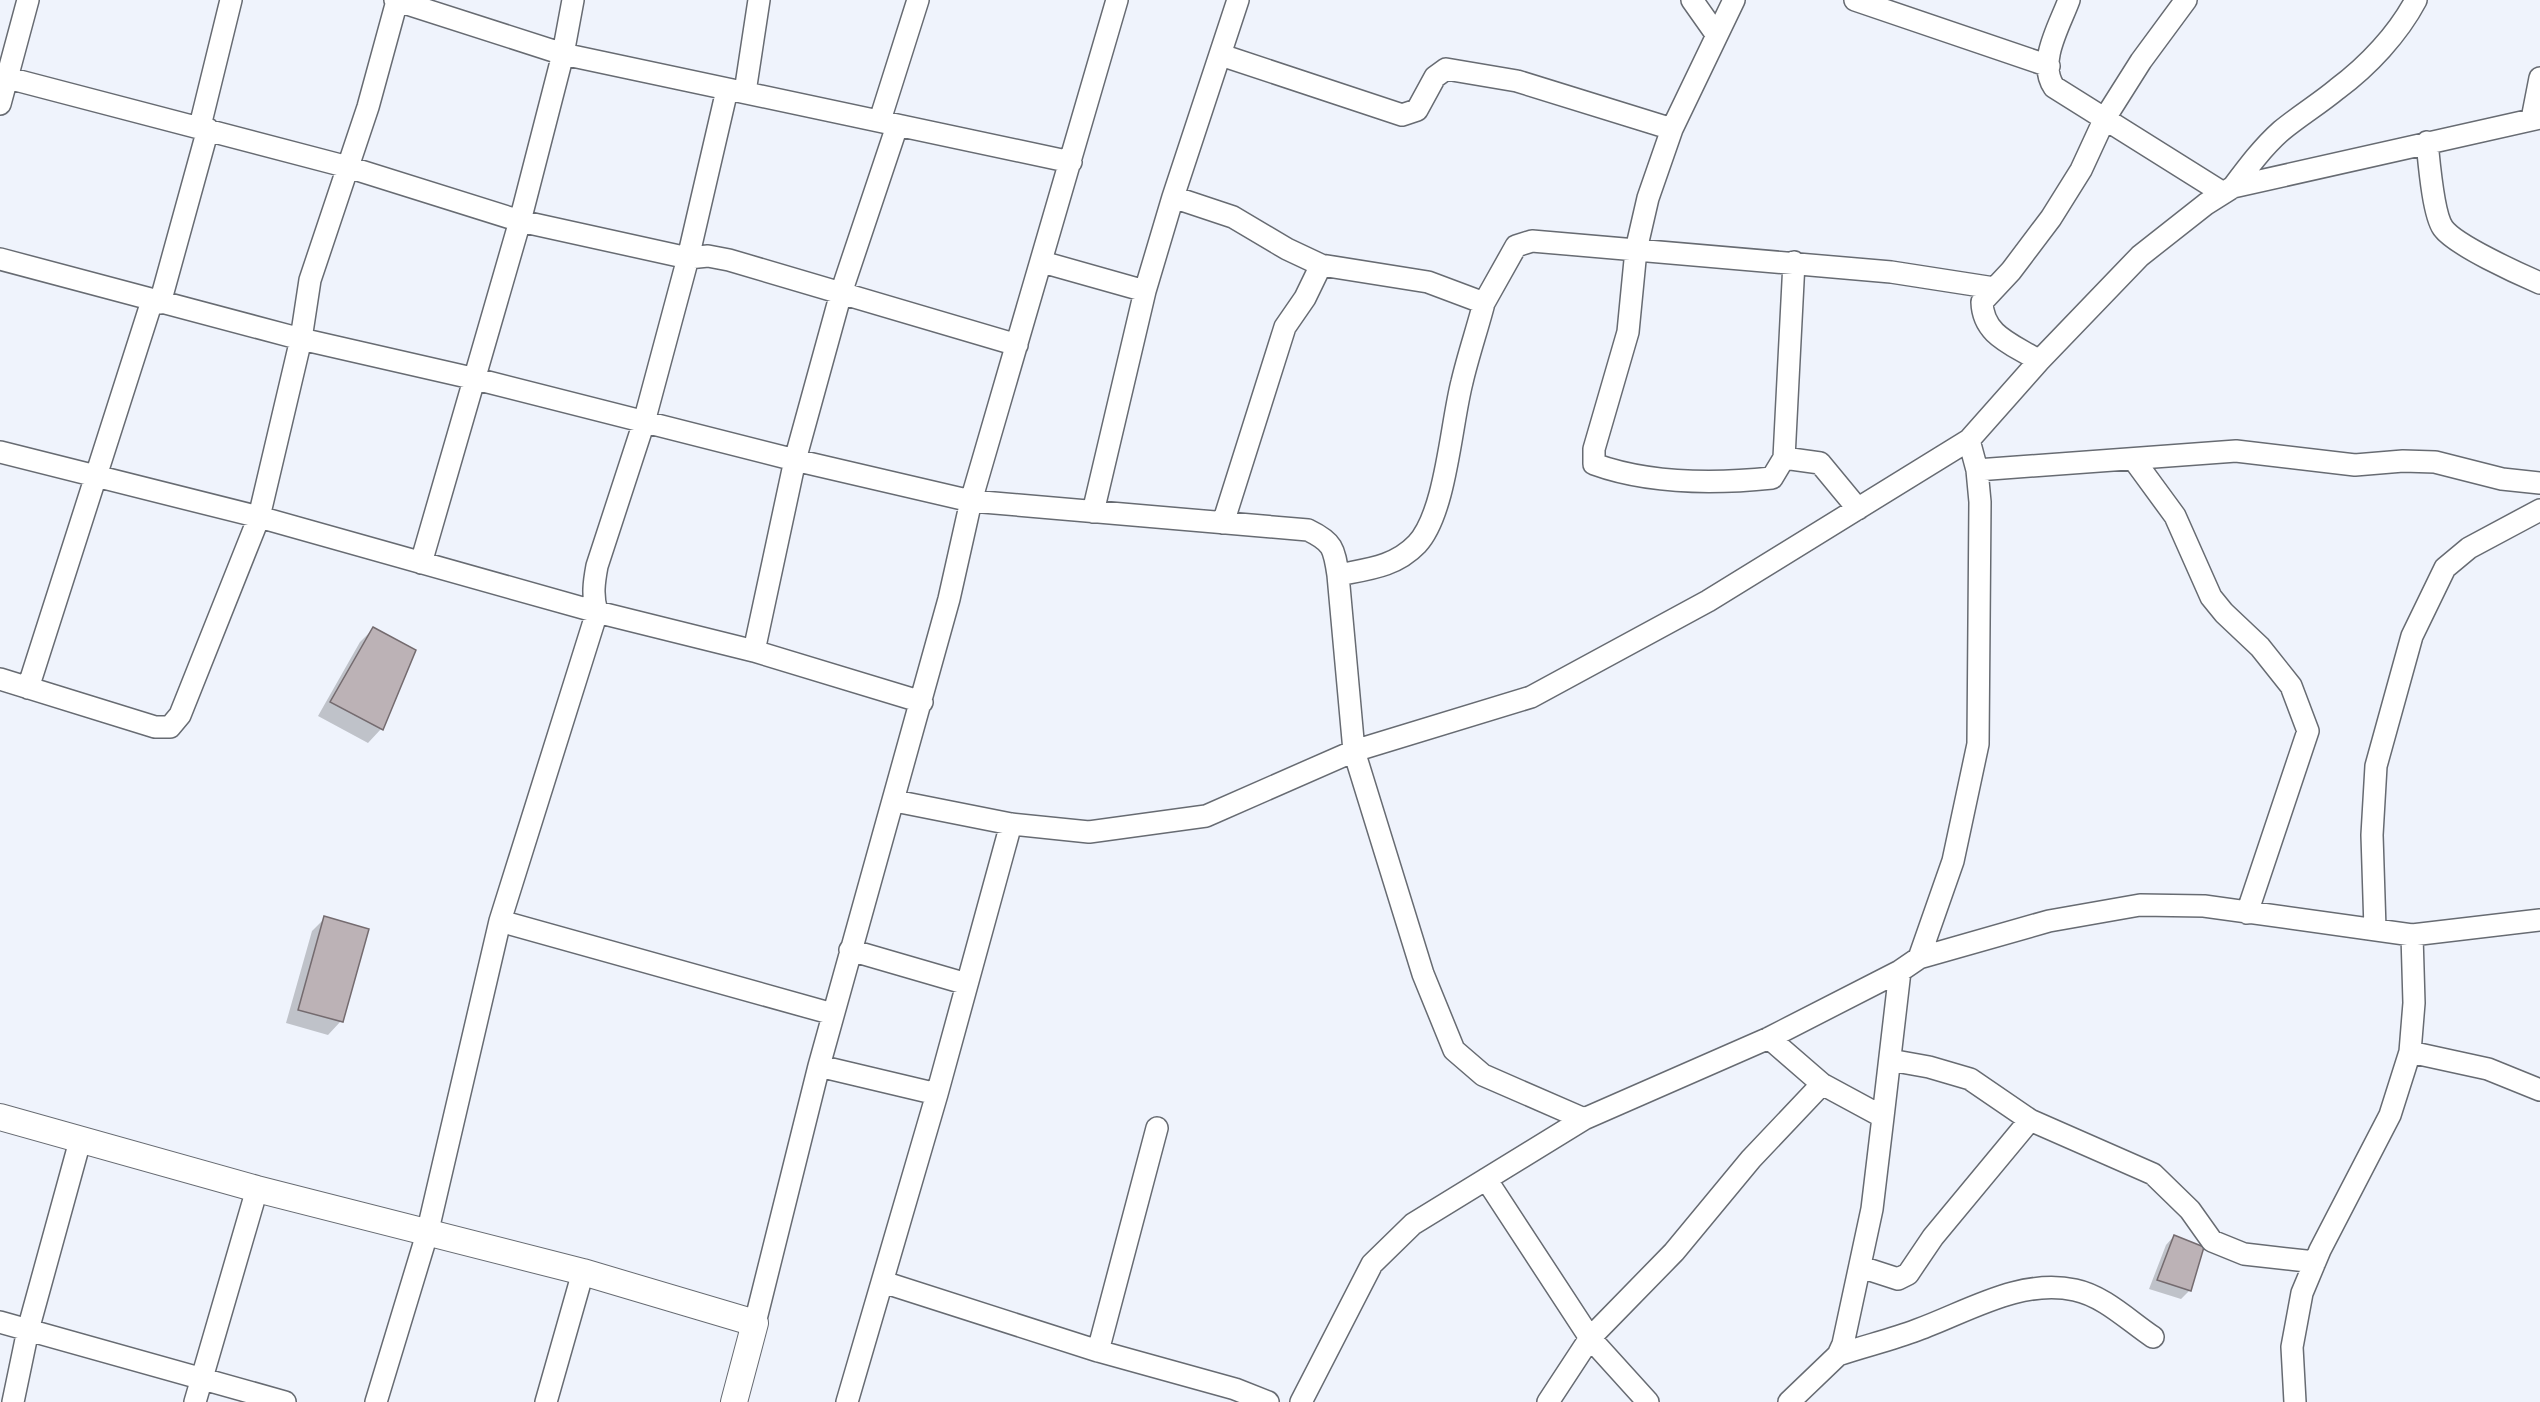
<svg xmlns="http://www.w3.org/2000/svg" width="2540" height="1402" font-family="Inter,sans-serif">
  <rect width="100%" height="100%" fill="#eff3fc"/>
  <path fill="#0003" d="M373 629 414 651 381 729 368 743 318 716 360 642Z
    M325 918 341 1021 328 1035 286 1023 312 931Z
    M2174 1236 2190 1290 2181 1299 2149 1289 2166 1245Z"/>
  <path fill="#bcb2b6" stroke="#746b6f" stroke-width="1.5" d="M373 627 416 650 383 730 330 702Z
    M324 916 369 929 343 1022 298 1010Z
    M2174 1235 2204 1247 2191 1291 2157 1280Z"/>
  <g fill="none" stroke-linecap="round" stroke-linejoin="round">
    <g stroke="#676b72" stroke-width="24">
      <path id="minor" d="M395 0 563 54 1071 162
        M1692 0 1716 34
        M1734 0 1672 129 1648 198 1636 250 1628 332 1594 449V464C1649 484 1714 484 1772 478L1784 458 1794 262
        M1855 0 2049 66
        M2069 0C2060 25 2037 62 2054 87L2223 193
        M1221 55 1402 115 1417 110 1435 77 1446 69 1517 81 1672 129
        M8 78 348 167 520 221 688 258 708 256 729 260 1017 345
        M745 92 759 0
        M0 104 28 0
        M2532 119 2540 78
        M880 120 918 0
        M200 126 231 0
        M2427 142C2429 161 2433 214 2443 228 2455 245 2519 274 2540 283
        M2233 187C2248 167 2263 147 2281 131 2299 116 2319 104 2337 89 2368 66 2398 34 2416 0
        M1173 197 1233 217 1287 249 1321 265 1428 282 1484 303C1477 330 1468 356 1462 382 1451 424 1446 513 1417 544 1395 567 1368 569 1338 575
        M0 259 301 339 476 379 795 460 971 501 1308 530C1333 542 1334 548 1338 575L1354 751 1423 974 1454 1050 1483 1075 1584 1119
        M1042 262 1145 291
        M160 303 208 129
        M1484 303 1516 246 1532 241 1891 272 1994 288
        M2039 361C2013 344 1983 336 1982 302L2011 271 2051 218 2081 170 2105 118 2141 61 2186 0
        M0 452 259 517 597 612 754 651 922 702
        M1784 458 1820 463 1858 509
        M2134 460 2175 516 2211 597 2224 613 2260 647 2291 686 2308 731 2247 913
        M1977 470 2236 451 2355 465 2403 461 2435 462 2502 479 2540 483
        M1093 512 1145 291 1173 197 1238 0
        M1223 523 1285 327 1305 298 1321 265
        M421 563 520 221 563 54 573 0
        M754 651 795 460 841 293 897 126
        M0 679 155 727H170L180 715 259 517 301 339 310 280 368 107 397 1
        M28 688 152 301
        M895 801 1011 824 1089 832 1206 816 1354 751 1531 697 1708 601 1969 440 2039 361 2140 256 2206 204 2233 187 2540 118
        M500 921 833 1014
        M2375 929 2372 835 2376 766 2412 636 2445 568 2469 548 2540 510
        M850 950 967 984
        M1919 958 2049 921 2140 905 2204 906 2412 935 2540 920
        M1769 1038 1822 1084 1883 1117 1872 1209 1843 1344 1838 1355 1789 1402
        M2410 1052 2488 1069 2540 1090
        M1890 1060 1929 1067 1970 1079 2030 1120 2153 1174 2190 1210 2212 1241 2244 1254 2315 1262
        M819 1066 937 1094
        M1883 1117 1900 971
        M1486 1179 1590 1338 1648 1402
        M1861 1267 1898 1279 1908 1274 1933 1237 2030 1120
        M883 1282 1098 1351 1235 1389 1268 1402
        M0 1322 285 1402
        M755 1323 819 1066 949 599 971 501 1117 0
        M1098 1351 1157 1128
        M1838 1355C1864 1346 1891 1340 1917 1330 1967 1312 2020 1278 2075 1290 2104 1296 2129 1321 2153 1337
        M13 1402 28 1330 80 1141
        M195 1402 257 1189
        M376 1402 427 1234 500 921 597 612C592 596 594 582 597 566L644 422 688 258 727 90
        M546 1402 583 1272
        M847 1402 937 1094 1011 824
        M1301 1402 1372 1264 1413 1224 1584 1119 1769 1038 1900 971 1919 958 1953 861 1978 744 1980 502 1977 470 1969 440
        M1548 1402 1590 1338 1674 1252 1751 1159 1822 1084
        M2295 1402 2292 1347 2302 1293 2320 1250 2390 1115 2410 1052 2414 1003 2412 935"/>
    </g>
    <g stroke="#676b72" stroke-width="28">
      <path id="tertiary" d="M0 1117 257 1189 583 1272 755 1323 734 1402"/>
    </g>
    <use href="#minor" stroke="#fff" stroke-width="21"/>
    <use href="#tertiary" stroke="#fff" stroke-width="26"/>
  </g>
</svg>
